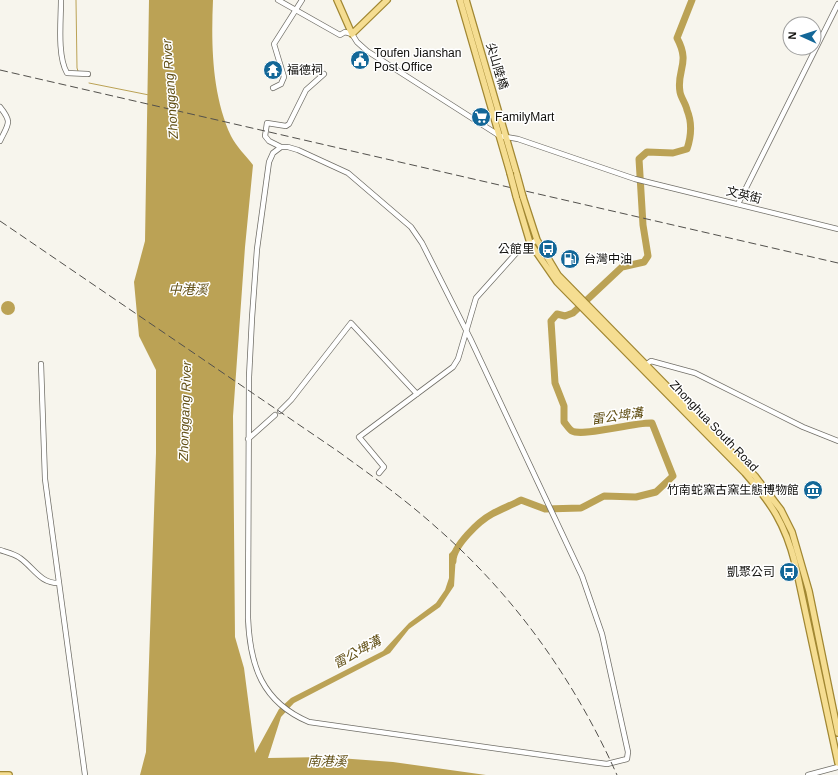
<svg xmlns="http://www.w3.org/2000/svg" width="838" height="775" font-family="Arial,'Noto Sans TC',sans-serif">
  <rect width="100%" height="100%" fill="#f7f5ed"/>
  <path fill="#bba255" d="M149 0H213C211 45 212 95 231 136 236 146 246 156 253 165L245 247 233 416 235 637 244 668 255 753 279 709 291 698 383 651 409 623 436 603 445 590 449 578V554L453 550 456 554 454 586 440 607 409 629 390 653 294 703 281 717 268 758 325 757 393 762 486 775H140L146 752 156 453V370L139 336 134 282 145 241Z
    M1 308a7 7 0 1 1 14 0a7 7 0 1 1-14 0Z"/>
  <g fill="none" stroke-linecap="round" stroke-linejoin="round">
    <path stroke="#bba255" stroke-width="1" d="M76 0 77 68 78 71
      M89 83 149 95"/>
    <path stroke="#bba255" stroke-width="7" d="M453 561C453 546 479 521 492 514 501 509 512 505 521 500L545 509 581 508 604 496 636 497 656 492 673 476 652 423C635 422 582 437 572 431 569 429 566 424 564 422V406L555 383 551 321 557 314 565 316 573 313 622 267 644 262 648 256 643 225 639 159 647 152 673 153 687 149C691 137 692 122 687 110 686 104 681 98 680 92 676 70 691 64 677 38L692 0"/>
    <g stroke="#716f68" stroke-width="6">
      <path id="minor" d="M61 0C61 20 57 56 67 73L88 74
        M278 0 340 35 345 32 352 34 357 42 367 51 500 136 518 139 635 179 838 229
        M273 88 281 84 284 77 274 44 302 0
        M0 107C13 123 8 124 0 141
        M281 147H288L298 150 348 173 411 227 422 243 470 338 582 576 602 634 628 752 627 759 607 764 592 762 309 722C262 702 250 666 248 618L249 377 252 318 257 249 269 162 273 153Z
        M281 147 269 141 265 136 267 123 286 126 289 124 306 90 324 74
        M738 204 838 4
        M41 364 45 479 85 775
        M643 367 651 361 695 373 803 427 838 441
        M280 411 291 400 351 323 417 394
        M248 439 275 415
        M379 473 384 467 359 437 453 367 458 359 476 298 519 250 537 240
        M0 550C6 552 15 554 20 558 34 568 40 583 58 583
        M808 775 838 767"/>
    </g>
    <g stroke="#a18732" stroke-width="8">
      <path id="major" d="M337 0 352 34 387 0
        M460 0 510 173
        M466 0 517 175
        M516 196 530 243 557 282 745 473C772 504 785 524 795 563L838 763
        M523 197 537 240 558 275 755 476 781 510 792 532 809 591 838 733
        M0 775H9"/>
    </g>
    <use href="#minor" stroke="#fff" stroke-width="4.5"/>
    <use href="#major" stroke="#f5dd91" stroke-width="5.5"/>
    <path stroke="#52504c" stroke-width="1" stroke-dasharray="8 4" stroke-linecap="butt" d="M0 70 838 263
      M0 221 339 452C372 476 406 500 437 528 515 596 575 681 617 775"/>
    <g stroke="#a18732" stroke-width="8" stroke-linecap="butt">
      <path id="major-bridge" d="M510 173 516 196
        M517 175 523 197"/>
    </g>
    <use href="#major-bridge" stroke="#f5dd91" stroke-width="5.5"/>
  </g>
  <defs>
    <g id="civic-disc" transform="scale(1)"><circle r="9.5" fill="#136798" stroke="#fff"/><path d="M-.6-6.5H3V-4.5H.6V-3L4-1V1h2V6H-6V1h2V-1L-.6-3ZM-1.2 2.5V6h2.4V2.5Z" fill="#fff"/></g>
    <g id="temple-disc" transform="scale(1)"><circle r="9.5" fill="#136798" stroke="#fff"/><path d="M0-6L5-2H3V0L6.5 2.5H4V6H1.5V3h-3V6H-4V2.5H-6.5L-3 0V-2H-5Z" fill="#fff"/></g>
    <g id="supermarket-disc" transform="scale(1)"><circle r="9.5" fill="#136798" stroke="#fff"/><path d="M-6-5.5h2.5l.6 2H6L4.5 2H-2.5L-4.4-4H-6ZM-1.5 3.2a1.3 1.3 0 1 0 .1 0ZM3 3.2a1.3 1.3 0 1 0 .1 0Z" fill="#fff"/></g>
    <g id="bus-disc" transform="scale(1)"><circle r="9.5" fill="#136798" stroke="#fff"/><path d="M-5-6H5V4H4V6H2V4H-2V6H-4V4H-5ZM-3.5-4V0h7V-4ZM-3.5 1.2v1.5H-2V1.2ZM2 1.2v1.5H3.5V1.2Z" fill="#fff"/></g>
    <g id="fuel-disc" transform="scale(1)"><circle r="9.5" fill="#136798" stroke="#fff"/><path d="M-5.5-6h7V0h2V4h1.3V-2.5L3-4.5l.8-.8L6-3V5H2.5V1h-1V6h-7ZM-4.2-4.7v3.2H.2V-4.7Z" fill="#fff"/></g>
    <g id="museum-disc" transform="scale(1)"><circle r="9.5" fill="#136798" stroke="#fff"/><path d="M0-6L6-3V-2H-6V-3ZM-5-1h2V3h-2ZM-1-1h2V3h-2ZM3-1h2V3H3ZM-6 4H6V6H-6Z" fill="#fff"/></g>
  </defs>
  <g fill-rule="evenodd">
    <use href="#civic-disc" x="360" y="60"/>
    <use href="#temple-disc" x="273" y="70"/>
    <use href="#supermarket-disc" x="481" y="117"/>
    <use href="#bus-disc" x="548" y="249"/>
    <use href="#fuel-disc" x="570" y="259"/>
    <use href="#museum-disc" x="813" y="490"/>
    <use href="#bus-disc" x="789" y="572"/>
  </g>
  <g text-anchor="middle" dominant-baseline="central" stroke-width="3" stroke-linejoin="round" paint-order="stroke">
    <g font-size="12" fill="#100f0c" stroke="#fff" text-anchor="start">
      <text x="374" y="53">Toufen Jianshan<tspan x="374" dy="14">Post Office</tspan></text>
      <text x="287" y="70">福德祠</text>
      <text x="495" y="117">FamilyMart</text>
      <text x="534" y="249" text-anchor="end">公館里</text>
      <text x="584" y="259">台灣中油</text>
      <text x="799" y="490" text-anchor="end">竹南蛇窯古窯生態博物館</text>
      <text x="775" y="572" text-anchor="end">凱聚公司</text>
    </g>
    <g font-size="12" fill="#100f0c" stroke="#fff">
      <text transform="translate(497 66) rotate(73)">尖山陸橋</text>
      <text transform="translate(744 195) rotate(14)">文英街</text>
      <text transform="translate(714 426) rotate(46)">Zhonghua South Road</text>
    </g>
    <g font-size="13" font-style="italic" fill="#635117" stroke="#fff">
      <text transform="translate(170 89) rotate(-94)">Zhonggang River</text>
      <text x="188" y="289">中港溪</text>
      <text transform="translate(185 411) rotate(-88)">Zhonggang River</text>
      <text transform="translate(617 416) rotate(-8)">雷公埤溝</text>
      <text transform="translate(357 652) rotate(-29)">雷公埤溝</text>
      <text transform="translate(327 761) rotate(1)">南港溪</text>
    </g>
  </g>
  <g transform="translate(802 36) rotate(273)"><circle r="19" fill="#ffffff" stroke="#9f9f9e"/>
  <path d="M0-3L7 15L0 10L-7 15Z" fill="#136798"/>
  <text y="-6" font-size="11" font-weight="bold" text-anchor="middle" fill="#100f0c">N</text>
  </g>
</svg>
